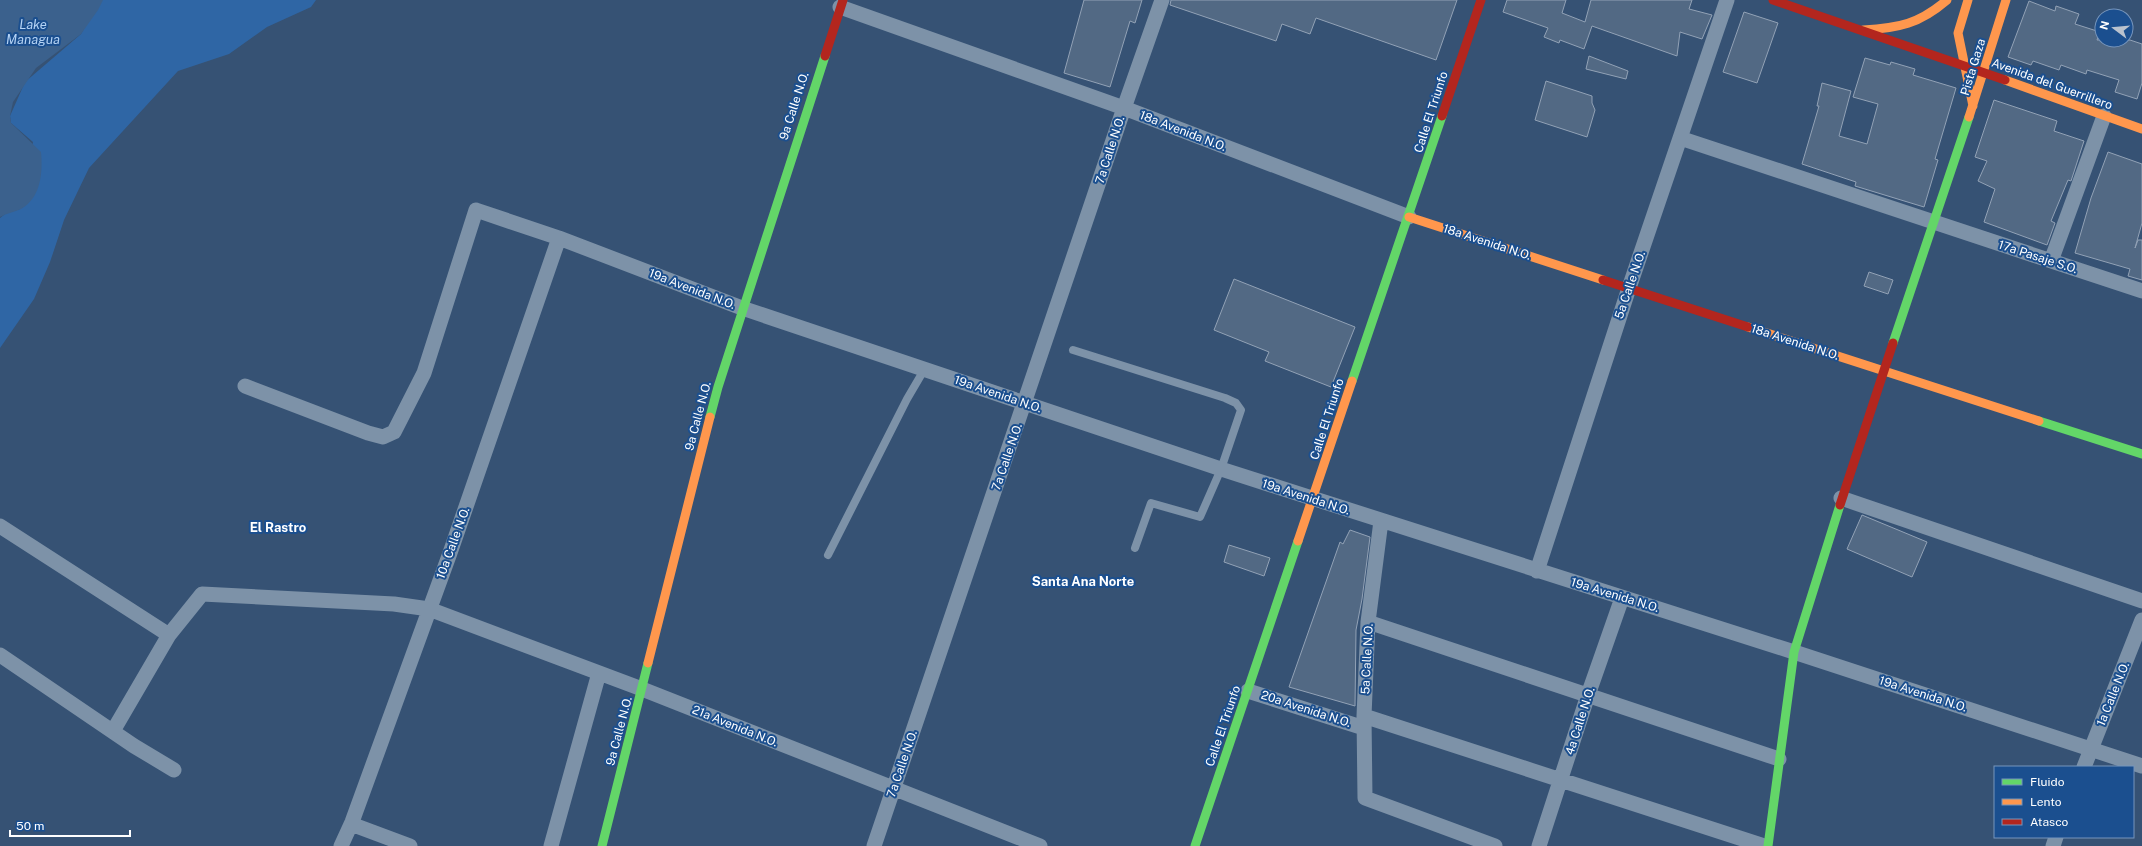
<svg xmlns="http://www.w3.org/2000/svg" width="2142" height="846" font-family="'Public Sans',sans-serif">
  <rect width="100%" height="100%" fill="#365274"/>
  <path fill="#2f66a5" d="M100 0H316L311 7 267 27 229 54 178 71 89 168 64 220 50 262 34 299 0 348V218L5 214 20 209 33 142 11 123 10 116 25 82 81 34Z"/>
  <path fill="#3b618d" d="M0 0H103L98 10 81 34 36 68 13 102 10 116 11 123 41 152C43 172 41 198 21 209 14 212 7 213 0 217Z"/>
  <path fill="#526984" stroke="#92a2b6" d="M1084 0H1142L1135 23 1130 21 1110 87 1064 73Z
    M1171 0H1457L1436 60 1316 18 1310 34 1282 24 1276 41 1170 5Z
    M1507 0H1566L1562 13 1585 22 1591 0H1692L1689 9 1712 15 1702 39 1680 32 1677 56 1592 26 1584 49 1560 40 1559 43 1544 37 1548 28 1503 12Z
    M2029 1 2055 11 2056 6 2079 14 2075 24 2100 32 2097 40H2130L2142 44V83L2137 99 2115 92 2119 80 2087 70 2086 74 2061 65 2059 70 2033 61 2031 65 2008 57Z
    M1744 12 1778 23 1757 83 1723 72Z
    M1589 56 1628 71 1626 79 1586 69Z
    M1865 58 1890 65 1891 62 1915 69 1913 75 1956 88 1935 159 1938 160 1924 207 1855 186 1856 182 1802 164 1819 106H1817L1822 83 1851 91 1839 136 1867 144 1878 104 1853 97Z
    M1546 81 1592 96V103L1595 110 1587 137 1535 120Z
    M1994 100 2057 121 2054 131 2084 141 2071 181 2068 180 2051 221 2055 223 2047 245 1984 222 1995 189 1978 181 1987 161 1975 157Z
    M2108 152 2142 164V223L2135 248 2138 240H2142V280L2128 276 2130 269 2075 253 2091 198Z
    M1869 272 1893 280 1888 294 1864 286Z
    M1234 279 1355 327 1331 387 1265 361 1269 352 1214 330Z
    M1862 515 1927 542 1912 577 1847 549Z
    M1350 530 1370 537 1362 599 1356 630 1355 706 1289 687 1340 542 1343 544Z
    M1229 545 1270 558 1264 576 1224 562Z"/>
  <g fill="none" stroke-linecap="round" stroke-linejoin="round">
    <path stroke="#7d92a8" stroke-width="8" d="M1073 350 1225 398 1236 403 1241 410 1221 469 1200 517 1151 503 1135 548
      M828 555 907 399 924 370"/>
    <path stroke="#7d92a8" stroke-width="15" d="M840 7 1124 108 1409 217
      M1680 138 2142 291
      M2051 261 2104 116
      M245 386 368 433 383 437 394 432 424 373 476 210 559 238 742 308 1221 469 1794 652 2142 766
      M1841 498 2142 601
      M1381 521 1368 622 1364 716 1365 798 1495 846
      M0 526 169 635
      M1537 571 1629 288 1727 0
      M1368 622 1779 759
      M0 655 134 746 174 770
      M1248 691 1364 728
      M1364 716 1764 846
      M113 731 169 635 202 594 394 604 429 609 642 689 1040 846
      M2084 767 2142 620
      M351 824 410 846
      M341 846 352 822 450 553 559 238
      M551 846 599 673
      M874 846 1124 108 1162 0
      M1539 846 1588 695 1622 598
      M2053 846 2056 837"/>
    <path stroke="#63d668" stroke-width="9" d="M1893 343 1969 117
      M1352 381 1442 116
      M710 417 718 387 825 56
      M2039 421 2142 454
      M602 846 648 663
      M1195 846 1298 541
      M1768 846 1794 652 1840 505"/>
    <path stroke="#ff974d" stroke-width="9" d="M1968 0 1958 33 1973 106
      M1863 30C1899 28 1919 24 1947 0
      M2005 80 2142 129
      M1969 117 2006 0
      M1409 217 1603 280
      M1748 327 2039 421
      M1298 541 1352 381
      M648 663 710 417"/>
    <path stroke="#b3261e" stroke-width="9" d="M1773 0 2005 80
      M825 56 843 0
      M1442 116 1481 0
      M1603 280 1748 327
      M1840 505 1893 343"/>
  </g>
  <g text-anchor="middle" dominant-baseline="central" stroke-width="4" stroke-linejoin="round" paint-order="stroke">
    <g font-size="12" fill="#fff" stroke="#1b4f8f">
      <text transform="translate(1973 67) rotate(-73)">Pista Gaza</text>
      <text transform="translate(2052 84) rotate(20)">Avenida del Guerrillero</text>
      <text transform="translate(794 106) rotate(-72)">9a Calle N.O.</text>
      <text transform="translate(1431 112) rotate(-72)">Calle El Triunfo</text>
      <text transform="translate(1183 131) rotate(21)">18a Avenida N.O.</text>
      <text transform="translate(1110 150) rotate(-72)">7a Calle N.O.</text>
      <text transform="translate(1487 242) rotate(18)">18a Avenida N.O.</text>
      <text transform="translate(2038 257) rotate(18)">17a Pasaje S.O.</text>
      <text transform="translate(1630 285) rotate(-71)">5a Calle N.O.</text>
      <text transform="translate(692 289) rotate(21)">19a Avenida N.O.</text>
      <text transform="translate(1795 342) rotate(18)">18a Avenida N.O.</text>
      <text transform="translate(998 394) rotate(19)">19a Avenida N.O.</text>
      <text transform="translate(698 416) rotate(-75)">9a Calle N.O.</text>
      <text transform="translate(1327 419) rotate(-72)">Calle El Triunfo</text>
      <text transform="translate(1007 457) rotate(-71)">7a Calle N.O.</text>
      <text transform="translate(1306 497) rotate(18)">19a Avenida N.O.</text>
      <text transform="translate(453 543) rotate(-70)">10a Calle N.O.</text>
      <text transform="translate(1615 595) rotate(17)">19a Avenida N.O.</text>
      <text transform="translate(1367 659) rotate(-87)">5a Calle N.O.</text>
      <text transform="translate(1923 694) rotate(18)">19a Avenida N.O.</text>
      <text transform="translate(2113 694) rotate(-68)">1a Calle N.O.</text>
      <text transform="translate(1306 709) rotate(18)">20a Avenida N.O.</text>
      <text transform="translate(1580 721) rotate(-72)">4a Calle N.O.</text>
      <text transform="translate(735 726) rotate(22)">21a Avenida N.O.</text>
      <text transform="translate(1223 726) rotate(-71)">Calle El Triunfo</text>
      <text transform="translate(619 731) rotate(-75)">9a Calle N.O.</text>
      <text transform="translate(902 764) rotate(-71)">7a Calle N.O.</text>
    </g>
    <g font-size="13" font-style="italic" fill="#b5d3f5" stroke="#1b4f8f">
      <text x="33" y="24">Lake<tspan x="33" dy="15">Managua</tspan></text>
    </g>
    <g font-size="13" font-weight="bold" fill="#fff" stroke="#1b4f8f">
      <text x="278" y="527">El Rastro</text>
      <text x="1083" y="581">Santa Ana Norte</text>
    </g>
  </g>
  <rect x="1994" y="766" width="140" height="72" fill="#1b4f8f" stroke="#7695bc"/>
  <rect x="2002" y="779" width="20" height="6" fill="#63d668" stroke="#7695bc"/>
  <text x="2030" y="786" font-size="12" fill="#ffffff">Fluido</text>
  <rect x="2002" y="799" width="20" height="6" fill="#ff974d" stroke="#7695bc"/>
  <text x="2030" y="806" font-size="12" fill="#ffffff">Lento</text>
  <rect x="2002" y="819" width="20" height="6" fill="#b3261e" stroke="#7695bc"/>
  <text x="2030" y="826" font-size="12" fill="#ffffff">Atasco</text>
  <g transform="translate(2114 28) rotate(286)"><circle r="19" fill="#1b4f8f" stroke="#7695bc"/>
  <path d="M0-3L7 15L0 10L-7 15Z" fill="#b9c2ce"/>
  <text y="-6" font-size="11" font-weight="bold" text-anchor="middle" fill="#ffffff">N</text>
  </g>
  <path d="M10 830v6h120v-6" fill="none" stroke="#ffffff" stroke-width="2"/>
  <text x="16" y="830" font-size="12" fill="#ffffff" stroke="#1b4f8f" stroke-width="3" paint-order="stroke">50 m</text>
</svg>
